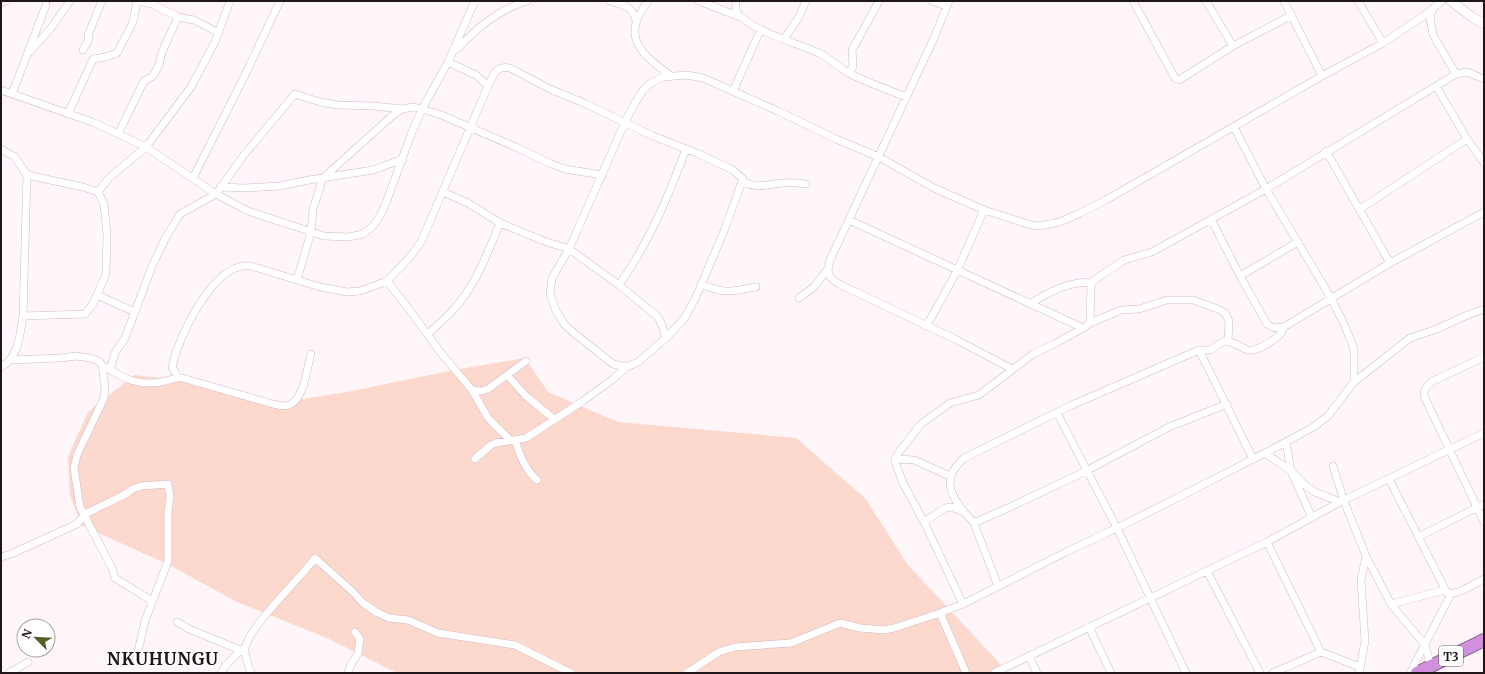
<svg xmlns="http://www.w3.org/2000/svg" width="1485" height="674" font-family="Merriweather,serif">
  <rect width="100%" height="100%" fill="#fff6fa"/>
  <path fill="#fdd8cd" d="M525 358 548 392 618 422 796 438 865 498 908 565 1004 668 998 673H397L327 638 237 602 169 565 81 525 70 495 68 457 88 412 134 375 208 383 272 404 347 392 449 371Z"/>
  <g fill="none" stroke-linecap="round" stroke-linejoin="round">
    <g stroke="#d0bac5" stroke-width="8">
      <path id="minor" d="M136 1 152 4 178 17
        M610 1C623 5 633 6 636 21
        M648 1C644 7 639 14 637 20 627 45 653 63 670 75
        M699 1 740 17
        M736 1C735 7 736 13 741 17 763 35 794 42 819 53 829 58 837 66 847 72 864 82 888 89 906 97
        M932 1 946 6
        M949 1 934 38 830 260C826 274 828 278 841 285L955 339 1012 369
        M1133 1 1175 78 1179 80 1233 46 1292 15
        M1206 1 1233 46
        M1284 1 1322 76
        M1358 1 1383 43
        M1 3 6 1
        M1433 9 1430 18 1433 35 1456 74
        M784 39 799 17 806 1
        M457 49C477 28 498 10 527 1
        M83 50 89 39 88 35 102 1
        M31 51 51 28 70 1
        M448 62 476 75 488 86
        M848 73 853 67 852 50 879 1
        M1436 86 1467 139 1484 163
        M1 90 95 123 146 147 216 194 248 211 324 236 349 237 363 234 373 226 380 216 386 203 412 132 422 109 448 62 475 1
        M733 91 761 29
        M12 94 46 5
        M68 114 93 59 106 57 117 53 133 22 137 1
        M118 134 144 81 153 76 159 65 162 52 178 17 194 20 219 33
        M1 149 15 157 27 175 23 316C20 333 19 358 1 367
        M1326 151 1390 263
        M193 178 245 75 280 1
        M743 182C759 189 767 184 783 183 790 182 798 183 806 184
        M220 187 245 188 280 186 309 180 373 170 403 159
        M98 192 109 178 146 147 191 87 215 42 230 1
        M443 192 468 203 500 223 544 241 569 249 619 285 658 317 662 325 666 338
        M1360 209 1467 139
        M1211 219 1240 276 1267 324 1274 328 1284 327 1390 263 1484 212
        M849 220 1083 328
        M1240 276 1298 242
        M297 280 311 232 313 209 323 178 392 116 402 109 414 107 439 114 518 148 551 164 565 169 602 175
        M387 281 411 312 441 353 472 390 481 391 488 389 526 361
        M701 284C727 295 730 291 756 287
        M619 285C649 243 668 197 686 149
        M97 295 135 312
        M799 298 814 287 827 270
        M1030 304C1047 293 1072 280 1092 283
        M23 316 85 314 93 304 106 274 107 235 104 204 98 192 83 187 27 175
        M1090 323 1091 286 1093 281 1124 260 1152 252 1266 189 1456 74 1467 72 1484 79
        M925 326 930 320 957 271 984 210
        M428 334C436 326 445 319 453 310 475 287 488 252 500 223
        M1199 350 1253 459
        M1484 357 1431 382C1426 387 1424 390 1424 396L1484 522
        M11 360 61 358 76 356 90 358 99 361 102 365 103 371 105 389 104 398 77 455 74 468 80 507 112 568 115 578 152 601
        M106 367C124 379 139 386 161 382 168 381 175 377 182 378L273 404C278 405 283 407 289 405 304 400 307 367 311 354
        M110 370 115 353 125 338 153 264 165 239 180 214 216 194 244 155 295 94 320 102 338 105 374 106 402 109
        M507 375 526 396 554 419
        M178 377 172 367C178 338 214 260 251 266L320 287 347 292 360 291 387 281 410 257 421 242 488 86C494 75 495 65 510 68L550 89 584 103 653 136 699 154 733 170 743 179 724 231 696 297 684 319 666 338 638 362 627 367 613 364 575 334 565 325 556 311 550 294 552 278 569 249 625 122 635 103 644 89 651 83 663 77 687 75 703 78 778 111 836 139 879 157 934 188 984 210 1031 225 1040 226 1060 222 1080 213 1106 200 1322 76 1383 43 1425 15 1442 1
        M1354 382 1410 338 1437 329 1465 316 1484 309
        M472 390 488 418 510 440
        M1057 413 1117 528 1186 673
        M515 440C520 455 525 470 537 480
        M1286 442 1291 471 1312 518
        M1265 453 1291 471 1306 486 1315 492 1340 502
        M475 459 491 445 496 443 526 438 583 401 613 379 627 367
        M895 459 914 460 950 476
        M1333 466 1344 501 1366 556 1361 580 1365 641 1359 673
        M1389 479 1447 593C1457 596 1475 583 1484 579
        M964 512C948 492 943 477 964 458L1072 405 1199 350H1210L1224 341C1247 343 1242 360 1270 342 1277 338 1281 335 1284 327
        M924 522 945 508 951 507 964 512 974 523 998 586
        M974 523 1010 507 1086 471 1169 427 1227 404
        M1418 537 1484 504
        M1267 542 1321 652 1360 667
        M1366 556 1391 604 1425 645 1431 666
        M1 557 11 554 77 524 85 514 124 495 133 489 141 486 168 484 170 497 168 512V561L145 621 136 660
        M1207 571 1260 673
        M963 604 924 522 903 483 896 464 895 459 899 452 921 424 950 403 979 395 1033 354 1056 343 1083 328 1090 323 1121 310 1139 309 1167 300H1193L1218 309 1225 313 1229 321 1228 341
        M1391 604 1445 590
        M940 613 966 673
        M177 622 189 629 245 652
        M1089 627 1111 673
        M1029 656 1037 673
        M9 673 28 662
        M221 673 225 666 241 650
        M251 673C249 666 244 656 245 649 248 627 300 579 315 558L353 592 363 603 376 612 389 618 408 620 438 633 515 645 571 673
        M348 673 351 664 358 654 360 639 355 632
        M687 673 719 652 735 647 791 643 840 623 860 628 884 630 894 628 940 613 963 604 1066 552 1117 528 1179 497 1265 453 1312 428 1328 416 1354 382V349L1345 326 1331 298 1266 189 1234 127
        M994 673 1267 542 1340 502 1484 433
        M1273 673 1321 652
        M1410 673 1451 594"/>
    </g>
    <g stroke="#d0bac5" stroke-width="10">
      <path id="tertiary" d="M1451 1 1472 17 1484 24"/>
    </g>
    <g stroke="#8a5394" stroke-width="14">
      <path id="trunk" d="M1417 673 1484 640"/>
    </g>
    <use href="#minor" stroke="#fff" stroke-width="7"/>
    <use href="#tertiary" stroke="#fff" stroke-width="9"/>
    <use href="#trunk" stroke="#d090de" stroke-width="12"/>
  </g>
  <g text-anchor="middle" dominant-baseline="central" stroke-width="3" stroke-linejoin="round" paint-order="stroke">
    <rect fill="#fff" stroke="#625c5f" stroke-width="1" x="1439" y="646" width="24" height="20" rx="3"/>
    <g font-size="12" font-weight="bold" fill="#1e161a">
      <text x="1451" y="656">T3</text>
    </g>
    <g font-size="17" font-weight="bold" letter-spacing="1" fill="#1e161a" stroke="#fff">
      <text x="163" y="659">NKUHUNGU</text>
    </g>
  </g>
  <rect width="1485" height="674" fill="none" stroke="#1e161a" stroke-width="4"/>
  <g transform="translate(36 638) rotate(294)"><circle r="19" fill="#ffffff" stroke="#a5a2a3"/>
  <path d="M0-3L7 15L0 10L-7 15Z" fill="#575d2b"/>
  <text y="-6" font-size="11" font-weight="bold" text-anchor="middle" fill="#1e161a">N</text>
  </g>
</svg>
